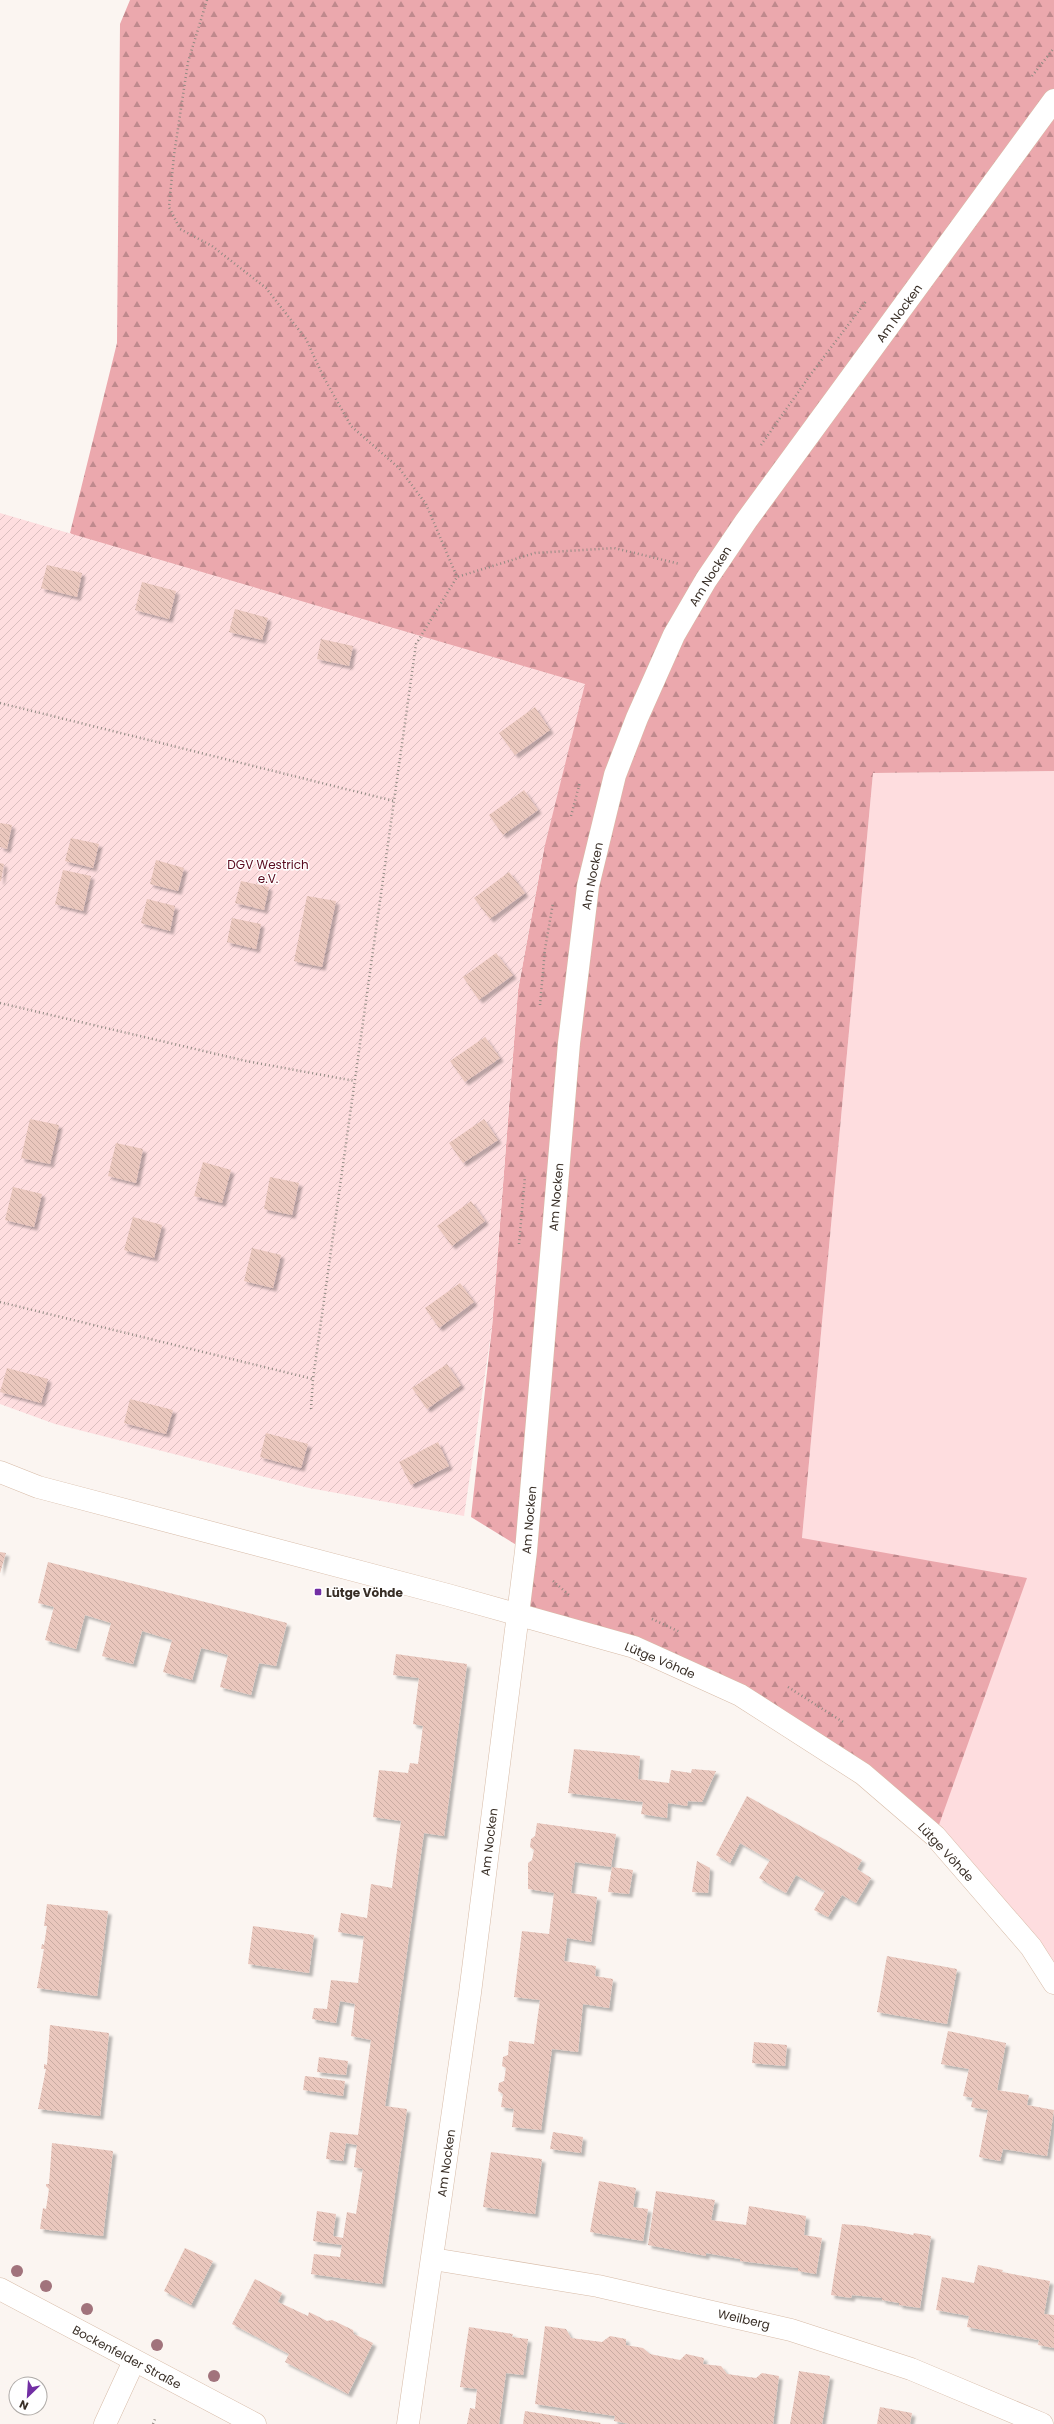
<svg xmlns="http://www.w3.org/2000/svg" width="1054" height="2424" font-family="Poppins,sans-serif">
  <defs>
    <pattern id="forest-firs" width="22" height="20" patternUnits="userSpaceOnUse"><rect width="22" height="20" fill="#eba8ad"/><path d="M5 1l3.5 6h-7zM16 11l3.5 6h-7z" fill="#bf898d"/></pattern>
    <pattern id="garden-furrows" width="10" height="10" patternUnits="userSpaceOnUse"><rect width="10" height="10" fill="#fedddf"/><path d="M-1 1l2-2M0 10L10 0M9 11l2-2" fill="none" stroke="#dabebf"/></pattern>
    <pattern id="building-back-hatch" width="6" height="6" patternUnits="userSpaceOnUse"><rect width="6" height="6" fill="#eac7bd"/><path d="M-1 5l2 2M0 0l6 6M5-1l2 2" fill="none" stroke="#c9aba2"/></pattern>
    <filter id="shadow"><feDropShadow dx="3.5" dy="3.5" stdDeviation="1" flood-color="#0004"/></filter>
  </defs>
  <rect width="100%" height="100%" fill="#fbf5f1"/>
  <path fill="#fedddf" d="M1054 771V1983L935 1836 802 1538 873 773Z"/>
  <path fill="url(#forest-firs)" d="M130 0H1054V771L873 773 802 1538 1027 1578 935 1836 740 1695 518 1614 526 1551 471 1517 492 1327 518 990 544 849 70 533 117 343 120 24Z"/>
  <path fill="url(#garden-furrows)" d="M0 513 585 684 544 849 518 990 492 1327 464 1516 309 1488 55 1424 0 1404Z"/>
  <path fill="url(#building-back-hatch)" filter="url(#shadow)" d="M47 565 82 573 77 597 41 588Z
    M142 582 176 591 169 619 135 610Z
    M235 609 268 618 262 640 229 632Z
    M321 639 353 646 349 666 317 659Z
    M535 707 550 730 515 755 499 733Z
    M524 790 538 810 503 835 489 815Z
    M0 823 12 825 7 849 0 847Z
    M71 838 99 844 93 868 65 861Z
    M156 860 184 868 178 891 150 884Z
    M0 863 4 864 1 881H0Z
    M63 870 91 876 83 911 55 904Z
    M509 872 525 893 490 919 474 898Z
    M241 881 269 887 264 910 235 903Z
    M307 896 336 901 322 967 294 961Z
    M147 899 175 906 170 931 141 923Z
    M232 918 261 924 256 949 227 942Z
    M496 953 513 975 479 1000 463 977Z
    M485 1037 500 1058 465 1082 450 1061Z
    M30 1119 59 1125 50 1164 21 1158Z
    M484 1119 498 1140 463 1163 449 1143Z
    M116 1143 143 1149 136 1183 108 1176Z
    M203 1162 231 1170 222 1203 194 1196Z
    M270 1177 299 1183 292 1215 264 1209Z
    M13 1187 42 1194 34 1227 5 1220Z
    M471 1201 485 1221 452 1246 437 1226Z
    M133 1217 162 1225 154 1258 124 1250Z
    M252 1248 281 1255 273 1288 244 1281Z
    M460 1283 474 1302 439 1328 425 1308Z
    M447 1364 461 1385 427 1409 412 1388Z
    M7 1368 48 1379 41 1403 0 1392Z
    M130 1399 173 1410 166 1434 124 1423Z
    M266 1433 308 1444 301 1468 260 1457Z
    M438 1442 449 1466 411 1485 399 1462Z
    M0 1552 6 1553 0 1573Z
    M48 1562 287 1623 276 1666 259 1663 251 1695 220 1687 228 1655 214 1651 201 1648 192 1680 163 1672 172 1640 142 1631 133 1664 102 1656 111 1623 85 1615 76 1649 45 1640 54 1607 38 1603Z
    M396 1654 467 1664 444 1836 424 1833 385 2106 407 2109 382 2284 311 2274 314 2254 340 2257 342 2245 313 2241 317 2211 336 2214 333 2236 343 2238 347 2212 356 2214 363 2169 354 2167 357 2145 346 2143 343 2161 326 2159 330 2132 358 2135 371 2040 351 2036 355 2004 340 2001 336 2023 312 2019 314 2008 327 2009 331 1980 358 1983 364 1936 338 1932 341 1913 367 1918 371 1884 392 1888 401 1821 373 1817 379 1770 408 1773 410 1763 418 1764 423 1726 413 1724 419 1678 393 1675Z
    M574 1749 640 1756 638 1779 669 1783 671 1770 691 1773 692 1769 716 1771 702 1802 688 1801 687 1806 668 1803 667 1818 641 1814 643 1802 568 1793Z
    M747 1796 862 1860 857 1869 871 1878 856 1903 842 1895 828 1917 814 1910 825 1891 796 1875 786 1893 771 1885 759 1878 770 1860 740 1843 730 1863 716 1855Z
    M537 1823 616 1834 611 1867 575 1862 571 1893 597 1897 591 1942 567 1938 564 1961 596 1966 595 1976 613 1979 609 2008 583 2004 578 2052 552 2049 541 2130 512 2127 514 2109 501 2107 503 2094 498 2091 499 2083 504 2081 506 2068 502 2066 503 2057 508 2055 509 2041 534 2044 540 2000 514 1997 522 1931 549 1934 554 1893 528 1889V1863L532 1860 534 1850 530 1847 531 1839 535 1836Z
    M697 1861 710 1868 708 1893 692 1892Z
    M612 1867 633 1870 629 1894 608 1892Z
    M47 1904 108 1911 97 1996 37 1988 44 1949H41L42 1944 44 1945 47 1926H44Z
    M253 1926 314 1935 309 1973 248 1964Z
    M887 1956 957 1969 947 2024 877 2012Z
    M50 2025 109 2033 100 2116 38 2109 46 2069H44V2064L47 2065Z
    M948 2031 1006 2043 997 2090 1029 2095 1027 2105 1054 2110 1047 2156 1003 2149 1000 2161 979 2157 988 2110 971 2107 973 2098 963 2096 969 2069 941 2064Z
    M754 2042 787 2045 785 2066 752 2063Z
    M319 2057 348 2061 346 2075 317 2072Z
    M305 2076 345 2081 343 2096 303 2090Z
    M553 2132 583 2137 581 2153 550 2149Z
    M52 2143 113 2151 103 2236 40 2229 43 2208 46 2209 49 2189 46 2186V2184H49Z
    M491 2152 542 2159 535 2214 483 2207Z
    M599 2181 636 2188 633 2207 648 2209 643 2241 590 2232Z
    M656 2191 715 2200 711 2220 746 2225 749 2206 806 2216 804 2235 822 2238 816 2274 798 2271V2268L740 2261V2259L706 2253V2256L648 2245Z
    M842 2224 864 2226 913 2235 914 2233 931 2236 920 2308 899 2305V2303L882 2300V2298L852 2295 851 2298 831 2295Z
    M185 2248 213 2261 191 2305 164 2291Z
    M978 2265 1003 2270 1002 2272 1050 2281 1044 2314 1054 2315V2348L1038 2345 1039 2340 967 2327 969 2316 936 2310 942 2277 974 2283Z
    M255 2279 282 2293 278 2302 308 2316 309 2312 327 2321 332 2320 353 2330 354 2334 373 2343 348 2394 285 2362 289 2354 232 2324Z
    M545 2326 566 2329 571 2338 602 2342 610 2336 626 2339V2345L643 2348 650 2354 680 2360 686 2354 704 2358 703 2364 721 2366 727 2374 756 2378 762 2373 779 2376 773 2424H630L614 2421 615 2416 535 2404Z
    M469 2327 513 2334 512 2337 528 2339 523 2375 506 2373 499 2424H467L470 2408 475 2409 477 2389 460 2387Z
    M799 2371 830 2376 822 2424H790Z
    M880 2407 912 2413 910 2424H877Z
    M525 2411 601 2423 600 2424H523Z"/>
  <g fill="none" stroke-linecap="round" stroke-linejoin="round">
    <g stroke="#d7bba7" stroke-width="23">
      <path id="street" d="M0 1472 38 1487 448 1595 634 1647 740 1695 863 1774 935 1836 1031 1947 1054 1983
        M433 2259 598 2286 791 2330 911 2369 1042 2424
        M105 2424 134 2361
        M408 2424 470 1993 518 1614"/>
    </g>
    <g stroke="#d7bba7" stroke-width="23">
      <path id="secondary" d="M518 1614 526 1551 569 1043 588 886 615 775 637 718 674 635 706 580 746 521 1054 100
        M0 2289 255 2424"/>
    </g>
    <path stroke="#928a83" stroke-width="2.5" stroke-dasharray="1 3" stroke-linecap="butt" d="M207 0 188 62 174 155 169 207 180 229 212 246 266 288 306 339 323 376 351 426 399 468 426 504 457 577
      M1032 76 1054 48
      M761 445 811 374 867 300
      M0 703 394 801
      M571 816 580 782
      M0 1003 246 1061 355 1081
      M540 1005 545 949 553 903
      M519 1244 525 1176
      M0 1302 313 1379
      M311 1409 313 1379 416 644 457 577 535 553 614 548 680 564
      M553 1581 569 1595
      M652 1619 680 1632
      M788 1687 843 1722
      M153 2424 155 2419"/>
    <use href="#street" stroke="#fff" stroke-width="22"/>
    <use href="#secondary" stroke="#fff" stroke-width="22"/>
  </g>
  <g fill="#a1737c">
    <circle cx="17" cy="2271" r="6"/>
    <circle cx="46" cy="2286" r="6"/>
    <circle cx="87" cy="2309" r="6"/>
    <circle cx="157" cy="2345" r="6"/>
    <circle cx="214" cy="2376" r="6"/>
  </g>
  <rect fill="#722fa4" stroke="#fff" stroke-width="1.5" x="314" y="1588" width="8" height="8" rx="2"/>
  <g text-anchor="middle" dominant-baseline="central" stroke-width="3" stroke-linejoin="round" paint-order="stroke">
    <g font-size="12" fill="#382e26" stroke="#fff">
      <text transform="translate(899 313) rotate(-54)">Am Nocken</text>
      <text transform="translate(710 576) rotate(-58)">Am Nocken</text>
      <text transform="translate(592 876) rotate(-79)">Am Nocken</text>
      <text transform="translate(556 1197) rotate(-85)">Am Nocken</text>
      <text transform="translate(529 1520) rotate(-85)">Am Nocken</text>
      <text transform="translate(660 1660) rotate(23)">Lütge Vöhde</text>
      <text transform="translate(489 1842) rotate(-83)">Am Nocken</text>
      <text transform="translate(946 1852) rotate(47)">Lütge Vöhde</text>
      <text transform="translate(446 2163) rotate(-82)">Am Nocken</text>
      <text transform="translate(744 2319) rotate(13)">Weilberg</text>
      <text transform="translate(127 2357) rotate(28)">Bockenfelder Straße</text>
    </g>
    <g font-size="12" fill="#58091d" stroke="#fff">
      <text x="268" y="864">DGV Westrich<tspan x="268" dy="14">e.V.</tspan></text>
    </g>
    <g font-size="12" font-weight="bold" fill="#382e26" stroke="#fff" text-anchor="start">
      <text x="326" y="1592">Lütge Vöhde</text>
    </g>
  </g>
  <g transform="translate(28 2396) rotate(205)"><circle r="19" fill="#ffffff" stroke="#afaba8"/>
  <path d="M0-3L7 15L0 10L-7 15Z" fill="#722fa4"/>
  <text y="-6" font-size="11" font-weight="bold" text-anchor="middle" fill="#382e26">N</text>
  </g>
</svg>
